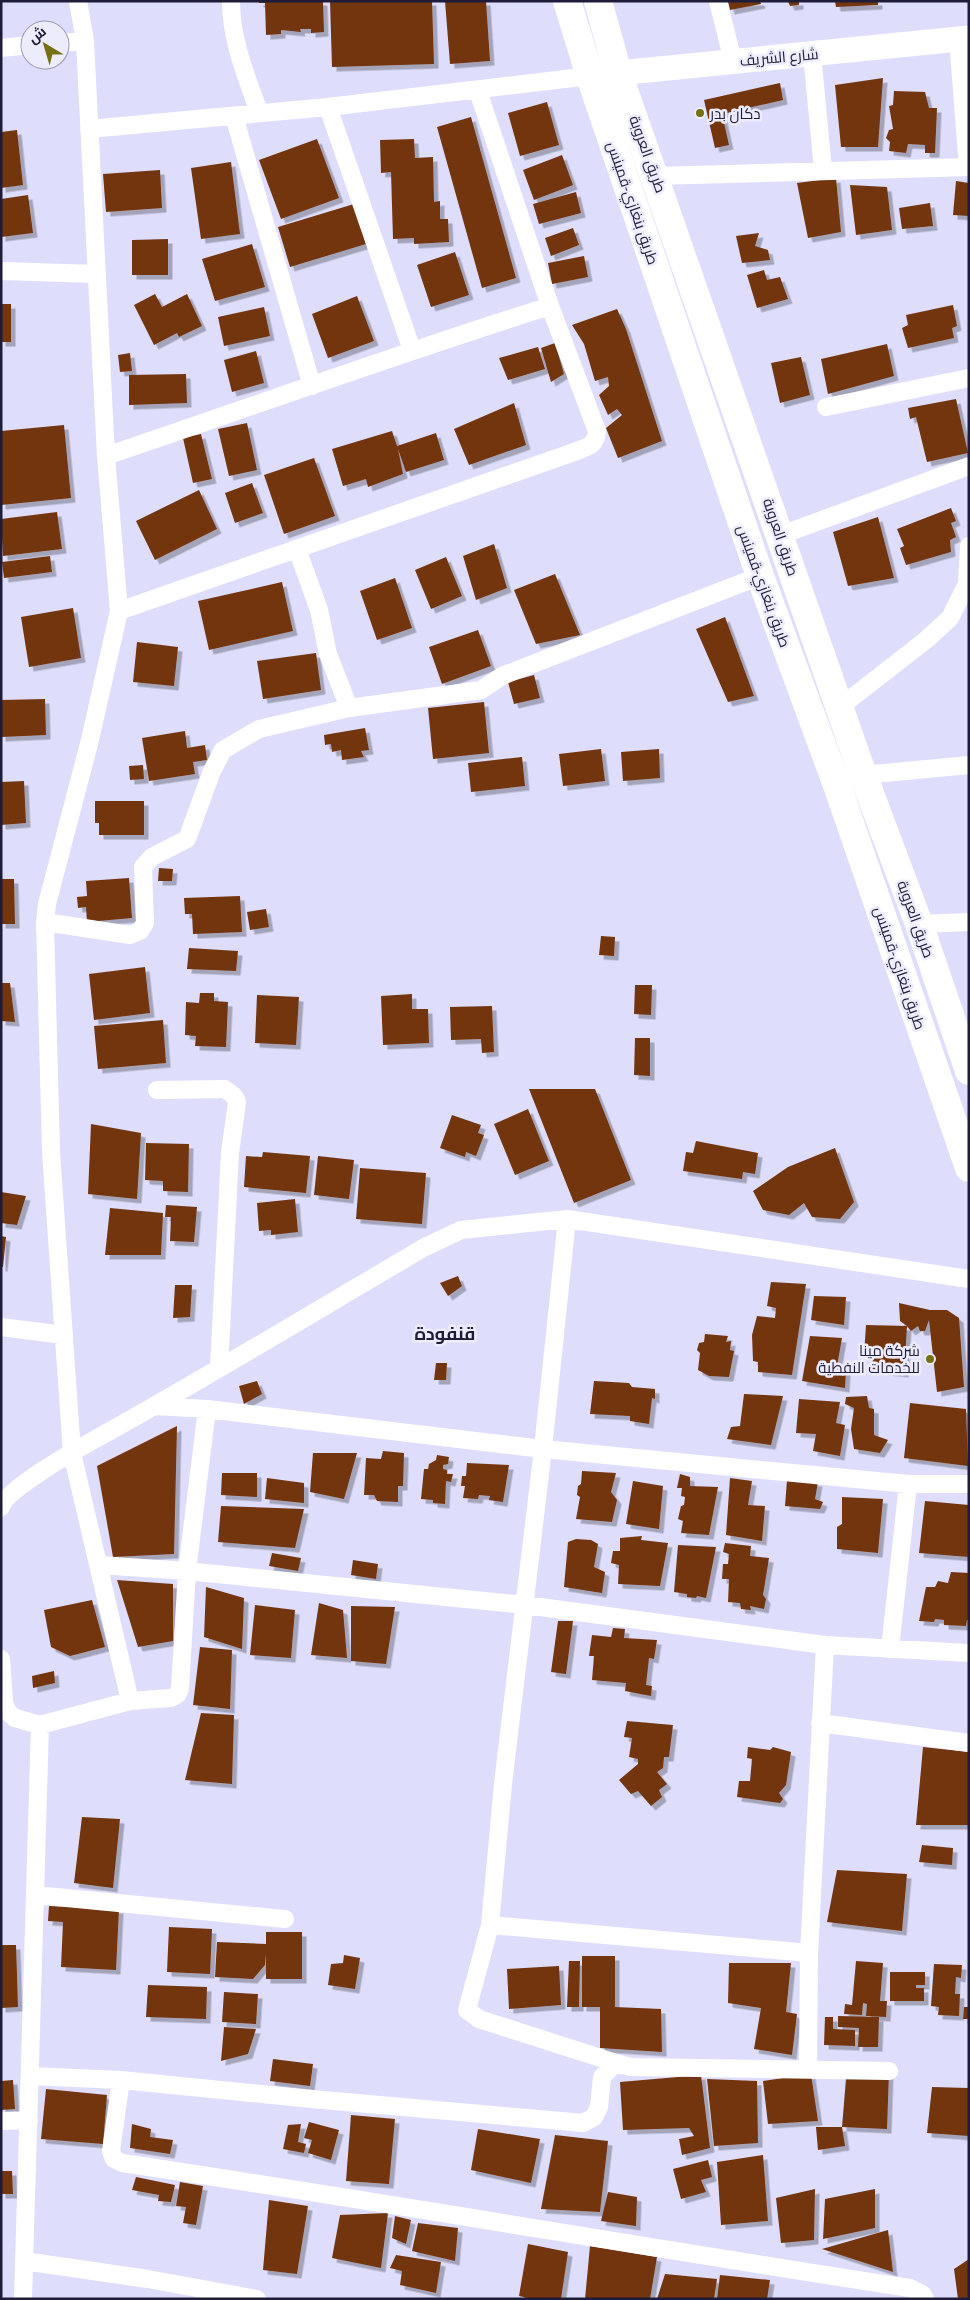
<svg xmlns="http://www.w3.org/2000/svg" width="970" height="2300" font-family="'Source Serif 4',Cairo,serif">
  <defs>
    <filter id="shadow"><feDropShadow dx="4.5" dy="4.5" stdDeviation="0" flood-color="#0004"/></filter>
  </defs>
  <rect width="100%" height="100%" fill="#dedefc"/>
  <path fill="#733411" filter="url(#shadow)" d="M259 1H323L324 32 311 33V29H300L301 32 281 30V34L266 35 265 3H259Z
    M330 1H432L434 64 332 67Z
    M445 1H486L490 61 450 64Z
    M728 1H760L761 4 730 10Z
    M788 1H799V5L790 6Z
    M835 1H878V5L836 7Z
    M883 78 878 147H841L835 85Z
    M780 83 783 100 722 114 729 145 715 148 704 100Z
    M894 91 925 92 929 108H937L935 153H925V145L908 144 906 153 889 151 890 142 886 138 889 130 893 129 889 106 893 105Z
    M547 102 559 145 520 156 508 113Z
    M471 117 516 278 482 288 437 127Z
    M17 130 23 185 1 188V132Z
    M317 139 339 198 281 219 259 160Z
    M414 139 415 158 433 157 434 202 440 201V219H448L449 242 414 244V238L393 239 391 172 381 173 380 140Z
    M562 155 573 185 534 200 523 170Z
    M231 162 240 234 201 239 191 168Z
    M160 170 162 208 106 212 103 174Z
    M836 178 841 232 808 238 797 183Z
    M956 181 969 183V216L953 215Z
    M850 185 887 187 892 230 856 235Z
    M576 192 581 213 539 224 533 204Z
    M28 195 33 233 1 237V199Z
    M930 203 933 226 902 229 899 208Z
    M354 204 366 244 290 267 278 227Z
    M573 228 579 245 551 256 545 238Z
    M759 233 755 246 768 250 770 260 742 263 736 236Z
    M168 239V275H132V240Z
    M252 244 265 287 215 301 202 259Z
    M455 252 469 295 431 307 417 265Z
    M584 256 588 277 552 284 548 263Z
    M764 270 767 280 780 277 788 299 757 308 747 275Z
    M155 294 162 307 187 294 202 326 179 337 177 333 154 345 134 305Z
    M357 296 374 341 328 358 312 314Z
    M1 304H11V342H1Z
    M953 305 957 326 952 328 954 338 908 348 902 328 908 325 906 315Z
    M264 307 270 336 224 346 218 317Z
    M617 309 626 329 662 441 618 458 606 428 622 415 617 409 608 415 599 395 609 386 608 377 595 381 584 344 572 325Z
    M555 343 564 374 551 382 541 348Z
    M887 344 894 376 828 394 821 359Z
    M538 347 545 369 508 380 499 358Z
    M256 351 264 383 232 392 224 360Z
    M130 353 132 371 120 372 118 355Z
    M801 357 810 395 780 403 771 363Z
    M186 374 187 403 129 405V375Z
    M956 399 968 453 927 462 916 417 910 419 908 408Z
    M514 403 526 445 469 465 454 429Z
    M247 423 257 470 229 476 218 429Z
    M64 425 71 498 1 505V431Z
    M392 431 397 446 436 433 444 460 406 472 398 449 403 474 368 487 366 479 343 486 332 449Z
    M201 434 212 479 193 483 183 438Z
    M314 458 335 516 284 534 264 475Z
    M252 483 263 513 235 523 225 493Z
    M199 490 217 529 155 560 136 521Z
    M951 508 956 521 951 523 956 537 950 540 951 552 906 565 900 548 904 546 897 529Z
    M57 512 62 549 3 556 1 519Z
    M878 517 894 578 848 586 833 532Z
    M494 544 507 588 476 600 463 556Z
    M50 556 52 572 4 578 2 562Z
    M446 557 462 596 431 609 415 570Z
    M555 574 580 635 536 644 514 590Z
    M395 578 412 628 377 640 360 591Z
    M282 582 293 631 209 650 198 601Z
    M73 608 81 658 29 667 21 617Z
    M725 617 754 696 728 702 696 629Z
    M478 630 491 666 442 684 429 647Z
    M137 642 178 647 174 686 133 682Z
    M316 653 321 690 263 699 257 661Z
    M534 675 540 698 514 704 508 682Z
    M45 699 46 735 1 737V700Z
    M484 702 489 753 433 759 428 708Z
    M365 728 369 750 361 751 364 757 342 760 341 750 332 752 331 744 325 745 324 735Z
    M185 731 187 748 205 745 207 760 193 762 195 774 149 781 142 738Z
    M601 749 605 781 563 786 559 754Z
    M659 749 660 778 623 781 621 752Z
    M522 757 525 786 471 792 468 763Z
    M143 765 144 779 130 780 129 766Z
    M24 781 26 823 1 825V782Z
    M95 801H144V835H99V823H95Z
    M159 868 173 869 172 881H158Z
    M129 878 132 918 87 922 86 907 78 908 77 897 87 896 86 881Z
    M1 879H14L15 924H1Z
    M240 896 242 932 193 934 192 914H185L184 898Z
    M266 909 269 927 250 930 247 912Z
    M601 936 615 937 614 956 599 955Z
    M189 948 238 951 236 971 187 969Z
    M145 967 150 1013 94 1020 89 974Z
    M1 983H10L15 1022 1 1021Z
    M635 985H652L651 1015 634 1014Z
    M200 993H214V1001L228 1002 226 1047 195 1046 196 1036 185 1035 186 1002 199 1003Z
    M412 994V1009H428L429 1043 383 1045 381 996Z
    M257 995 299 997 296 1045 255 1043Z
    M492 1006 494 1052 482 1053 481 1039 451 1040 450 1007Z
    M163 1020 166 1063 98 1069 94 1026Z
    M635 1038H650V1076L634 1075Z
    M529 1089H595L631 1180 574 1203Z
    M528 1109 549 1161 515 1175 494 1124Z
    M452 1115 481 1125 478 1133 484 1135 476 1156 466 1152 465 1157 440 1148Z
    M91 1124 141 1133 137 1199 88 1194Z
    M696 1141 758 1153 755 1174 743 1172 742 1179 683 1171 686 1152 693 1153Z
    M146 1143 189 1144 188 1192 163 1191V1181L145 1180Z
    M835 1148 854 1202 840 1219 812 1217 804 1203 789 1215 763 1210 753 1191 788 1167Z
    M263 1152 310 1156 306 1193 244 1187 246 1156 262 1157Z
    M318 1156 354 1160 349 1199 314 1195Z
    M360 1168 426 1173 422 1224 356 1219Z
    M1 1192 26 1196 17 1225 1 1223Z
    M295 1199 298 1232 271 1235V1230L259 1231 257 1203Z
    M166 1205 197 1207 194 1242 170 1241 171 1217H165Z
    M110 1208 163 1213 161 1255H105Z
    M1 1236 6 1237 3 1267H1Z
    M458 1276 462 1286 448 1296 440 1283Z
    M771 1282 806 1284 792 1375 758 1372V1362L753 1361 752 1335 757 1316 775 1318 776 1308 767 1306Z
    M175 1285H192L190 1317 173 1318Z
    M814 1296 846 1297 844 1325 811 1320Z
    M899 1303 930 1310H947L959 1318 964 1387 937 1392 929 1320 925 1331H920L918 1326 911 1331 907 1326 904 1373 872 1369 873 1358 864 1355 866 1325 907 1326 900 1321Z
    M705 1334 728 1336 726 1342 731 1341 730 1350 734 1351 729 1377 709 1376 698 1370 700 1353 697 1350 699 1343 704 1342Z
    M810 1336 842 1338 837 1366 846 1369 845 1388 802 1381Z
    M436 1363H447L446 1380H434Z
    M257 1381 262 1394 244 1404 239 1386Z
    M594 1381 629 1383 632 1387 655 1389V1399L652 1398 649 1424 630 1421V1416L590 1414Z
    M744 1394 783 1396 771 1445 727 1439 731 1427 740 1426Z
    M867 1396 869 1408 874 1409V1435L888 1440 880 1453 854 1449 851 1429 854 1408 845 1404 846 1397Z
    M799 1399 840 1402 836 1423 845 1425 840 1456 813 1451 816 1434 796 1433Z
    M910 1403 966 1409 968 1466 904 1458Z
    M177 1426 174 1554 113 1557 97 1466Z
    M383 1451 404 1453 403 1486H398V1502L377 1501 374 1495H364L366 1458 381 1459Z
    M313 1453H357L344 1499 310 1492Z
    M437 1455 449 1457 448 1464 443 1465V1469L447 1470V1474H453L451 1482 446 1481 445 1504 433 1503V1500L421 1499 424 1469H428L429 1464 436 1460Z
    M467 1463 509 1465 503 1502 489 1500 490 1496 479 1495 478 1499 463 1498 465 1486H461L462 1476H466Z
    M582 1471 616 1473 611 1492 617 1500 612 1522 576 1519 580 1497 577 1495 578 1486 581 1484Z
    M222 1473H257V1497L221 1495Z
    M680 1474 690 1477V1486L718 1487 709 1535 681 1533 683 1521 678 1519 681 1506 684 1505 685 1497 681 1496 682 1488H677Z
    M267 1478 304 1483V1503L265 1499Z
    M730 1478 752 1481 748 1505 765 1506 762 1541 726 1535Z
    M787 1480 818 1482 815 1499 823 1502 820 1509 785 1506Z
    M633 1481 663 1486 659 1529 626 1524Z
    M842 1497 883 1499 878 1553 837 1549V1527L842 1524Z
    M925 1501 969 1505V1557L919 1553Z
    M221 1506 304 1509 295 1548 218 1542Z
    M642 1536 641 1540 668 1543 660 1586 618 1584 619 1565 611 1563 613 1551H620V1538Z
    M576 1539 591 1540 598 1544 594 1567 605 1572 602 1593 564 1587 568 1542Z
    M725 1543 751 1546 750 1556 769 1558 763 1595 766 1599 764 1609 750 1606 751 1610 741 1609 740 1603 728 1602 729 1579H722L723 1564H728L729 1554 723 1552Z
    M678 1545 716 1547 706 1598 697 1596 696 1598 687 1597V1594L674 1592Z
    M272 1553 301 1558 298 1571 269 1566Z
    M353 1560 378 1564 376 1579 351 1575Z
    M951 1572 969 1573V1620H967L966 1626 944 1625V1620L935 1619 934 1622 919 1621 926 1587H935L938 1581 948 1583Z
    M117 1580 173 1584V1641L138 1647Z
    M206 1587 244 1598 242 1649 204 1637Z
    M92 1600 105 1647 70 1656 51 1647 44 1610Z
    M319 1603 343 1610 347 1658 311 1655Z
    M255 1605 295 1610 291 1658 250 1655Z
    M351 1606 395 1607 386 1664 351 1661Z
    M558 1621H573L566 1674 551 1672Z
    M613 1628 625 1629 624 1638 657 1640 654 1659 649 1658 646 1685 652 1686 651 1696 625 1691 626 1683 592 1680 594 1656H589L592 1635 611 1637Z
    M200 1647 232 1650 230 1709 193 1705Z
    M54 1671 55 1683 33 1688 32 1676Z
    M201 1713 234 1715 232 1784 185 1780Z
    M627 1721 673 1725 669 1757H664L663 1768 657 1772 667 1784 659 1790 662 1797 651 1806 638 1791 631 1794 619 1780 638 1764V1759L629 1757 632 1738 624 1737Z
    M748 1747 770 1750 773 1747 791 1752 786 1785 779 1793 783 1799 780 1803 737 1797 739 1781H750L752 1759 747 1758Z
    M923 1747 969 1752V1825H916Z
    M82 1817 120 1819 113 1888 74 1883Z
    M922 1845 953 1848 952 1865 919 1862Z
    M837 1870 907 1874 902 1931 827 1922Z
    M49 1906 119 1909 116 1970 61 1967 63 1922 48 1921Z
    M169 1927 212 1929 210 1974 167 1972Z
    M266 1932H302V1979H266V1954L265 1965 253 1979 215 1977 217 1942 266 1944Z
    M1 1945H16L18 2007 1 2008Z
    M344 1955 360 1958 355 1989 328 1985 331 1964 343 1963Z
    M582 1956H615V2007L661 2009 662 2052 600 2048V2007H582Z
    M569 1961H580L579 2007H567Z
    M856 1961 883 1963 880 2001H887L886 2017 866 2016 867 2004 863 2003 862 2015 844 2014 845 2004 852 2005Z
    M729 1963H791L786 2012 797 2014 792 2055 754 2049 761 2008 728 2003Z
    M934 1964 962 1965 961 1978 956 1977 955 1994H960L959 2016 938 2015 939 2007 931 2006Z
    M559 1966 561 2005 509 2009 507 1969Z
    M890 1972H925V1985H916V1988H924V2001H890Z
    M148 1985 207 1987 206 2019 146 2017Z
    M224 1992 258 1994 256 2024 222 2022Z
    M964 2007H969V2019H963Z
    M838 2016 879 2017 878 2047H858L859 2028 838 2027Z
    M825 2017H833V2029L855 2030V2046L824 2045Z
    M224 2027 256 2029 248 2054 221 2061Z
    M273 2059 313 2064 310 2086 270 2081Z
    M889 2071 887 2129 842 2127 846 2079Z
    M811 2074 818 2121 768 2124 763 2081Z
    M701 2075 710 2148 682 2155 679 2139 694 2136 689 2128 623 2130 620 2082Z
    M707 2079 757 2081 758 2143 714 2146Z
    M13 2080 15 2109 1 2110V2081Z
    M932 2087 969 2088V2136L927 2133Z
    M46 2089 107 2095 103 2144 41 2139Z
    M351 2115 395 2119 389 2184 346 2181Z
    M309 2122 339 2130 331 2160 308 2153 312 2140 304 2138Z
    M132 2124 151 2129 150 2137 173 2140 170 2154 130 2148Z
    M301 2124 298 2142 306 2144 304 2153 283 2149 288 2125Z
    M816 2127H842L845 2146 818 2150Z
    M478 2129 540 2139 531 2183 471 2170Z
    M555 2135 608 2141 600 2212 541 2209Z
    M763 2155 768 2221 721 2225 717 2162Z
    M708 2160 712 2177 701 2180 706 2192 681 2199 673 2169Z
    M1 2171H12L13 2194H1Z
    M136 2177 175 2185 171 2202 158 2201 159 2195 132 2190Z
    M180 2182 203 2186 196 2225 183 2223 186 2207 176 2206Z
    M815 2189 814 2240 781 2243 776 2198Z
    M875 2189V2228L823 2239 825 2199Z
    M608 2192 637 2197 636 2226 601 2221Z
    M269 2200 308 2206 297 2274 263 2270Z
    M388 2213 381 2268 332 2258 340 2215Z
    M395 2216 411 2220 406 2244 392 2238Z
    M418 2223 458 2228 455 2261 412 2251Z
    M888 2230 893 2272 822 2249Z
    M528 2244 568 2252 561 2299H532L519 2296Z
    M590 2246 657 2257 650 2299H585Z
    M396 2255 441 2262 436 2293 400 2285 402 2271 390 2268Z
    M969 2259V2299H958L954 2269Z
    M665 2274 717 2279 714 2299H657Z
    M720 2275 770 2280 767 2299H717Z"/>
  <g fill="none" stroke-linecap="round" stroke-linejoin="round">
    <path stroke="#fff" stroke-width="18" d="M231 1C231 41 246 75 259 112
      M718 1 733 61
      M958 39 968 167
      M60 43 85 41
      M1 48 30 45
      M812 54 823 170
      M328 107 412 350
      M234 116 312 386
      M89 129 328 107 590 76
      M656 176 969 167
      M1 271 96 274
      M826 407 969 378
      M106 456C254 406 401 353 550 306
      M781 535 969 466
      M297 549 319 610 328 654 349 708
      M119 611 577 451C589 446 596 445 597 431L550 306 478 91
      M840 707 926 640 950 618 967 584 969 546
      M863 775 969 765
      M45 922 130 935 140 931 145 923 143 867 152 857 187 839 212 771 223 750 259 729 349 708 481 690 502 676 760 576
      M919 924 969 922
      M157 1090 225 1089 234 1096 237 1102 230 1153 219 1368
      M567 1219 543 1449 503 1784 490 1925 467 2010 479 2019 616 2063
      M1 1327 64 1335
      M156 1406 207 1409 543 1449 908 1484H969
      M1 1507C5 1490 74 1451 92 1441 204 1379 314 1312 425 1247L461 1230 567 1219 969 1279
      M99 1565 187 1571 525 1605 825 1645 969 1653
      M890 1649 908 1484
      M1 1659 4 1702 7 1711 15 1718 40 1725 130 1701 72 1453 51 1152 45 922 47 904 90 740 119 611 106 456 85 41 78 1
      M130 1701 171 1698 177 1695 180 1689 187 1571 207 1409
      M820 1723 969 1743
      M35 1895 285 1919
      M490 1925 809 1953
      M808 2069 809 1953 825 1645
      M30 2076 121 2080 312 2099 583 2123 594 2117 599 2107 602 2077 616 2063 631 2067 889 2071
      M121 2080 111 2151 114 2159 122 2163C385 2202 647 2248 910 2288L922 2294 925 2299
      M1 2121 29 2120
      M24 2261 148 2279 257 2299
      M23 2299 40 1725"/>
    <path stroke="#fff" stroke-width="25" d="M598 75 969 38"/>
    <path stroke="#fff" stroke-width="28" d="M567 1 590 76 760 576 838 788 969 1168
      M598 1 618 73 863 775 919 924 969 1071"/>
  </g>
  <g fill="#757011" stroke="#edecfc" stroke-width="2">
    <circle cx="700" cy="113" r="5"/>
    <circle cx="930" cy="1359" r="5"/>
  </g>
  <g text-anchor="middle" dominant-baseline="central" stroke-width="5" stroke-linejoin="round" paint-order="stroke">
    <g font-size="15" fill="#1e1c38" stroke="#edecfc">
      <text transform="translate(779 57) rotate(-5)">شارع الشريف</text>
      <text transform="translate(648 154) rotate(70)">طريق العروبة</text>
      <text transform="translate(633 203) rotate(71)">طريق بنغازي-قمينس</text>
      <text transform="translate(781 537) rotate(71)">طريق العروبة</text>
      <text transform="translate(764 586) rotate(70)">طريق بنغازي-قمينس</text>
      <text transform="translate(916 919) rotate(70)">طريق العروبة</text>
      <text transform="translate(900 968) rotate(71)">طريق بنغازي-قمينس</text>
    </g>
    <g font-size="15" fill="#1e1c38" stroke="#edecfc" text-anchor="start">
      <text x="710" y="113">دكان بدر</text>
      <text x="920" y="1350" text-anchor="end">شركة مينا<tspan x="920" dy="17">للخدمات النفطية</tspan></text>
    </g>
    <g font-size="18" font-weight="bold" fill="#1e1c38" stroke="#edecfc">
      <text x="445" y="1333">قنفودة</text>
    </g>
  </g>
  <rect width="970" height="2300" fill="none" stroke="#1e1c38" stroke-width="5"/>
  <g transform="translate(45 45) rotate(322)"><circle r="24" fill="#edecfc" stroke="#9a99ae"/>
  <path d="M0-4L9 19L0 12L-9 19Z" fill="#757011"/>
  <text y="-8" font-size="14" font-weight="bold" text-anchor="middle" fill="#1e1c38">ش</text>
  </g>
</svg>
